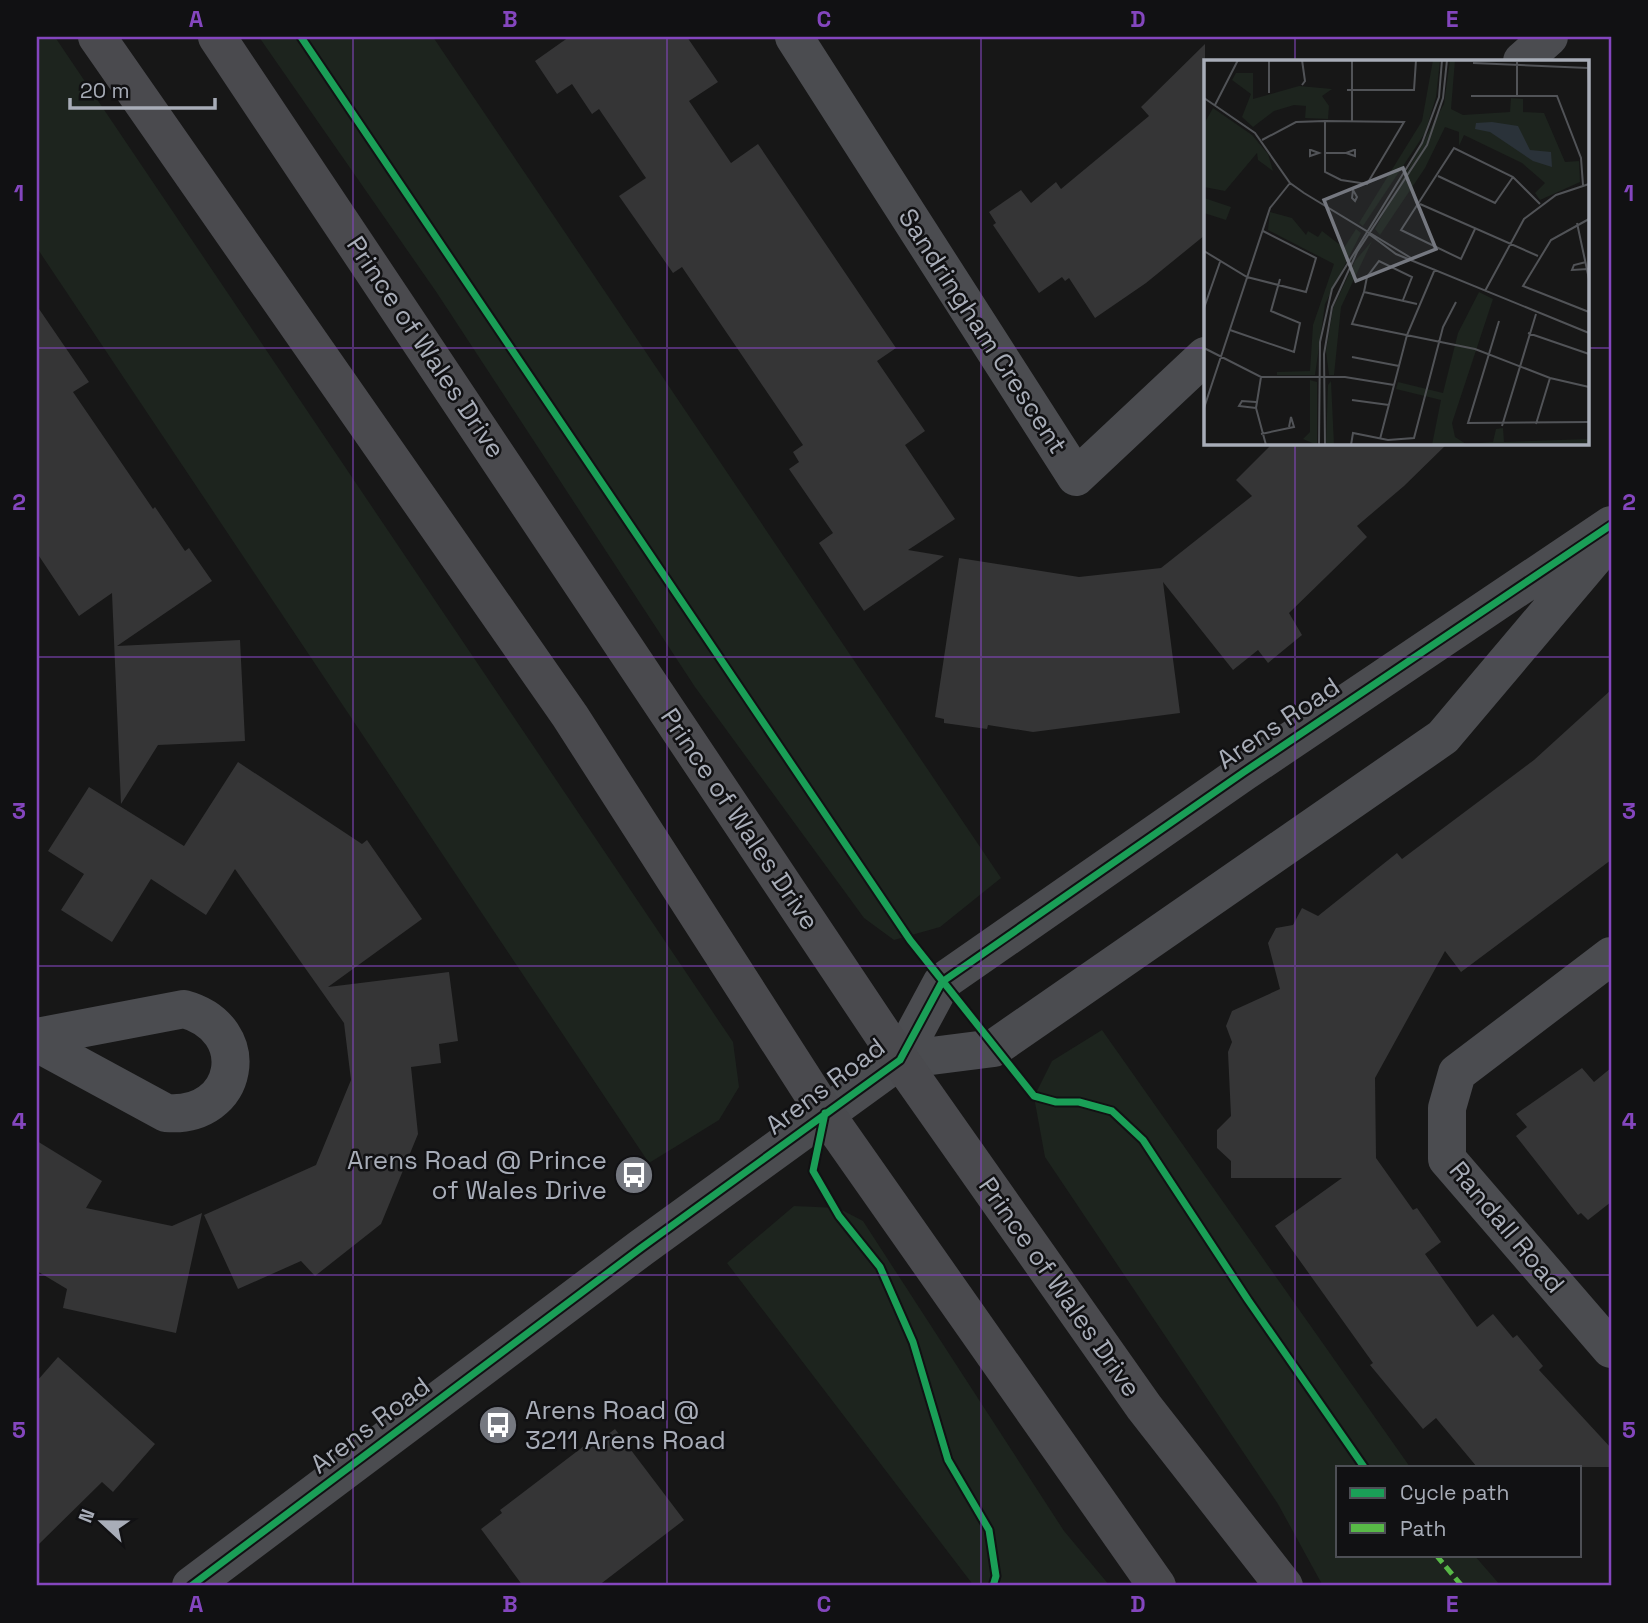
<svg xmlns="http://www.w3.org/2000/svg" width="1648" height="1623" font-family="'Space Grotesk',sans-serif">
  <rect width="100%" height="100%" fill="#171717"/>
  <path fill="#1d241e" d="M37 37H55L733 1042 739 1087 719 1120 649 1163 37 248Z
    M259 37H433L1001 878 940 927 894 940 864 918 695 687 437 293Z
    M1102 1030 1410 1467H1338V1555H1474L1501 1586H1323L1278 1504 1045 1157 1034 1097 1052 1061Z
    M794 1206 838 1208 863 1221 1064 1531 1110 1586H974L727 1263Z"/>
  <path fill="#353536" d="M569 37H687L718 82 689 101 731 163 758 144 896 348 877 361 925 431 905 445 955 519 908 550 944 556 864 611 819 543 833 533 789 469 799 462 793 452 803 445 682 267 673 273 619 196 646 178 599 109 592 114 572 84 557 94 535 61Z
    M1205 44V235L1146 283 1095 318 1069 278 1065 281 1062 277 1039 293 993 225 996 223 989 212 1021 190 1031 203 1056 182 1061 189 1149 116 1141 107Z
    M37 306 89 382 73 392 153 509 155 507 185 551 189 548 212 581 117 646 240 640 245 741 158 745 121 804 112 593 79 616 37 553Z
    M1273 443H1448L1404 486 1357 526 1367 537 1289 613 1302 635 1268 663 1258 650 1233 670 1163 582 1180 713 1033 732 988 725 987 729 944 723V719L935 717 959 558 1079 577 1161 568 1252 496 1236 480Z
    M1611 690V860L1461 972 1445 951 1375 1078 1376 1158 1413 1210 1417 1208 1441 1242 1425 1254 1477 1327 1493 1314 1513 1338 1517 1335 1543 1366 1539 1370 1611 1448V1467H1477L1436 1418 1423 1429 1370 1365 1373 1363 1275 1226 1342 1178H1231V1161L1217 1148V1130L1231 1116 1228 1052 1232 1042 1226 1026 1232 1011 1280 989 1268 943 1276 928 1293 925 1302 908 1318 916 1397 853 1402 859 1534 760Z
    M238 762 362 844 367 840 422 919 328 987 449 972 458 1041 439 1044 441 1063 411 1067 418 1134 381 1224 315 1276 301 1261 238 1289 204 1215 316 1165 351 1080 344 1023 235 869 206 915 151 879 112 942 61 910 84 874 48 851 89 787 184 846Z
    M1582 1068 1594 1082 1611 1068V1202L1588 1220 1581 1213 1578 1215 1516 1136 1527 1127 1516 1114Z
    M37 1141 102 1181 86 1208 172 1226 202 1213 176 1333 63 1308 67 1289 37 1271Z
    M58 1357 155 1444 113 1492 102 1482 37 1546V1381Z
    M615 1429 684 1520 598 1586H523L481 1529 502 1513 500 1510 584 1446 587 1450Z"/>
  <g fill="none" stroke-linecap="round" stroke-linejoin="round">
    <path stroke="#4b4c50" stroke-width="38" d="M794 37 1076 477 1205 356
      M1522 61 1549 37
      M1611 956 1457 1073 1447 1108V1159L1611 1349
      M37 1037 184 1009C256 1029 240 1119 166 1113L37 1043"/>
    <path stroke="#4b4c50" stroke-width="38" d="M900 1060 994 1048 1443 737 1606 544
      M191 1586 641 1248 900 1060 942 982 1244 772 1611 525"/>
    <path stroke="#4a4a4e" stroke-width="38" d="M97 37 570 716 825 1113 1157 1586
      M217 37 900 1060 1144 1407 1284 1586"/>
    <path stroke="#58b947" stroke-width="5" stroke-dasharray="10 5" stroke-linecap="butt" d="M1436 1555 1462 1586"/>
    <g stroke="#111113" stroke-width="11">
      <path id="cycleway" d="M301 37 910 940 1034 1096 1056 1102H1079L1112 1111 1143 1140 1248 1300 1364 1467
        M825 1113 813 1171 839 1216 880 1267 913 1342 948 1460 989 1530 996 1576 993 1586
        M191 1586 641 1248 900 1060 942 982 1244 772 1611 525"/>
    </g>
    <use href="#cycleway" stroke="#1a9f57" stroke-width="7"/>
  </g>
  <path fill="none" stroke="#8446be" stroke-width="2" stroke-opacity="0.55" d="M353 37V1586M667 37V1586M981 37V1586M1295 37V61M37 348H1205M1587 348H1611M1295 443V1586M37 657H1611M37 966H1611M37 1275H1611"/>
  <defs>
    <g id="bus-disc" transform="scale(2.0125)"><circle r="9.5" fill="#757880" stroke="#111113"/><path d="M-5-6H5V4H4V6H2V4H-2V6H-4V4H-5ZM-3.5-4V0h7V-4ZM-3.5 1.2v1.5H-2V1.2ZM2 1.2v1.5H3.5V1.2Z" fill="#fff"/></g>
  </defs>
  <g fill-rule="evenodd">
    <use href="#bus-disc" x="634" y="1175"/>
    <use href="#bus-disc" x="498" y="1425"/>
  </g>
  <g text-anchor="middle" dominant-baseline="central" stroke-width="5" stroke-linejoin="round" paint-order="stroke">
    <g font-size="26" fill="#a8adb8" stroke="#111113">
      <text transform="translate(983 331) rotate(57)">Sandringham Crescent</text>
      <text transform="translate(426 347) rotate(56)">Prince of Wales Drive</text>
      <text transform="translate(1278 723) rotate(-34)">Arens Road</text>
      <text transform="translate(740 819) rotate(56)">Prince of Wales Drive</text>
      <text transform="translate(825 1086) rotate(-37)">Arens Road</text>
      <text transform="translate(1507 1227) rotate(50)">Randall Road</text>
      <text transform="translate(1060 1287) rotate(55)">Prince of Wales Drive</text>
      <text transform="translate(370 1425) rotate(-37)">Arens Road</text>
    </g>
    <g font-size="26" fill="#a8adb8" stroke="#111113" text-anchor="end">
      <text x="607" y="1160">Arens Road @ Prince<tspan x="607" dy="30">of Wales Drive</tspan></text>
      <text x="525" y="1410" text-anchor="start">Arens Road @<tspan x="525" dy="30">3211 Arens Road</tspan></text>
    </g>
  </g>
  <g transform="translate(1204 60)">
    <rect width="385" height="385" fill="#171717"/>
    <path d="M229 0H236L232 37 221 73 159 166 155 163 218 61ZM246 0H251L247 49 259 55 306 52 307 38 319 39V52L340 53 361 102 375 101 376 122 336 140 331 133 341 123 318 103 260 75 255 86V72L241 67 221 108 176 175 171 169 240 44ZM32 13H49V39L95 26 128 29 118 36 125 46 124 59 101 58 102 46 90 45 70 51 49 67 38 57 47 34 28 20ZM9 48 48 75 64 94 69 111 54 100 53 93 21 131 0 127V64ZM0 138 27 147 22 160 0 153ZM66 152 88 158 102 175 104 171 114 177 118 171 140 188 152 169 157 173 121 244 111 315H73V312L106 311 109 265 130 204 64 170ZM168 181 137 247 130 315H125L122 291 129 248 151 201ZM275 232 289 239 248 363 251 377 262 384 289 382 292 369 299 368 300 382 385 379V385H228L237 340 192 329 194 322 239 333 254 273ZM106 320 113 322V385L99 379 106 372ZM127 321 130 385H122L124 325Z" fill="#1d241e"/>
    <path d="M288 62 314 66 326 90 347 92 348 107 329 101 286 72 271 69 272 63Z" fill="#2a3239"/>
    <path fill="none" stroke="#515357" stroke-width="2" d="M65 0V33M98 0 101 21 98 25M384 0 385 24M269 3 384 8M143 30H210L212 0M267 36H353L377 98 379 125M313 36V2M0 38 51 73 86 123 100 133 207 198M11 45 34 0M148 62V0M58 80 92 62 121 61 200 62 163 124 137 120 121 112V61M106 90H107L115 93 106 96ZM151 90V96L142 93 150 90ZM120 93H142M234 116 291 143 309 117M149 130 153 137 151 141 148 138ZM216 144 334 196M385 159 347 180 319 226 385 252M373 163 385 219M271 169 257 199 197 170 250 88 309 117 336 144M165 174 192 194 385 273M0 191 43 217 102 232 112 198 59 171M382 202 370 205 368 210 384 209M281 231 320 159 352 135 385 124M160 232 163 217 175 201 208 217 199 240M213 244 160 232 148 264 271 289 346 318 385 327M0 248 16 202M295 261 264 363 385 362M26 270 90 292 96 263 67 251 76 219M324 273 385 294M0 288 57 317H141L190 325M148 297 195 306M57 317 52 348 62 385M148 340 185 345M52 342 38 341 35 346 52 348M0 348 66 148 86 123M332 364 346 318M298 366 332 254M57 374 90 367 87 357 85 367M176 379 203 275 231 209M115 385 116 282 128 229 218 83 235 37 238 0M121 385 120 294 128 247 153 192 223 85 239 38 243 0M147 385 149 373 184 380 210 378 239 267 252 242"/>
    <path fill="#757880" fill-opacity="0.15" stroke="#757880" stroke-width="3.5" d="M199 108 232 189 152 221 120 140Z"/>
    <rect width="385" height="385" fill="none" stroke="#a8adb8" stroke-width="3.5"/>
  </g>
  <rect width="1648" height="1623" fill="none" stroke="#111113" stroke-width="77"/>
  <rect x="1336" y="1466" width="245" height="91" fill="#111113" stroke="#4d4f55" stroke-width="2"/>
  <rect x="1350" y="1488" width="35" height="10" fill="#1a9f57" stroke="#4d4f55" stroke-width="2"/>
  <text x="1400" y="1500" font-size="21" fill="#a8adb8">Cycle path</text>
  <rect x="1350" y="1523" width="35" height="10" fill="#58b947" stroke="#4d4f55" stroke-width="2"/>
  <text x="1400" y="1536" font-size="21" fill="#a8adb8">Path</text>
  <g transform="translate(102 1522) rotate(292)" stroke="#111113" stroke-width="5" paint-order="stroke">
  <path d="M0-5L12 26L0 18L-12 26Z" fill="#a8adb8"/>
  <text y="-10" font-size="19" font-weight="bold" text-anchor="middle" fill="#a8adb8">N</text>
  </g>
  <path d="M70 98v10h145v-10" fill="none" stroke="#a8adb8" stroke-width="3.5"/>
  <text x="80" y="98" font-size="21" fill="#a8adb8" stroke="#111113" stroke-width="5" paint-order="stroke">20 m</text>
  <rect x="38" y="38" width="1572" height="1546" fill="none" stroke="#8446be" stroke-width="2.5"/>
  <g font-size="23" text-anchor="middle" font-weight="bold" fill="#8446be">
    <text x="196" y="27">A</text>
    <text x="510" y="27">B</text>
    <text x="824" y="27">C</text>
    <text x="1138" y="27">D</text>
    <text x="1452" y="27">E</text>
    <text x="19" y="201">1</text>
    <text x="1629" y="201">1</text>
    <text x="19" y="510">2</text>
    <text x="1629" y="510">2</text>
    <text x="19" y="819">3</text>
    <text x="1629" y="819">3</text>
    <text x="19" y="1129">4</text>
    <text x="1629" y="1129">4</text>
    <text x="19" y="1438">5</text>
    <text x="1629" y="1438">5</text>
    <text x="196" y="1612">A</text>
    <text x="510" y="1612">B</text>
    <text x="824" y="1612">C</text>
    <text x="1138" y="1612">D</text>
    <text x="1452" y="1612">E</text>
  </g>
</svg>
